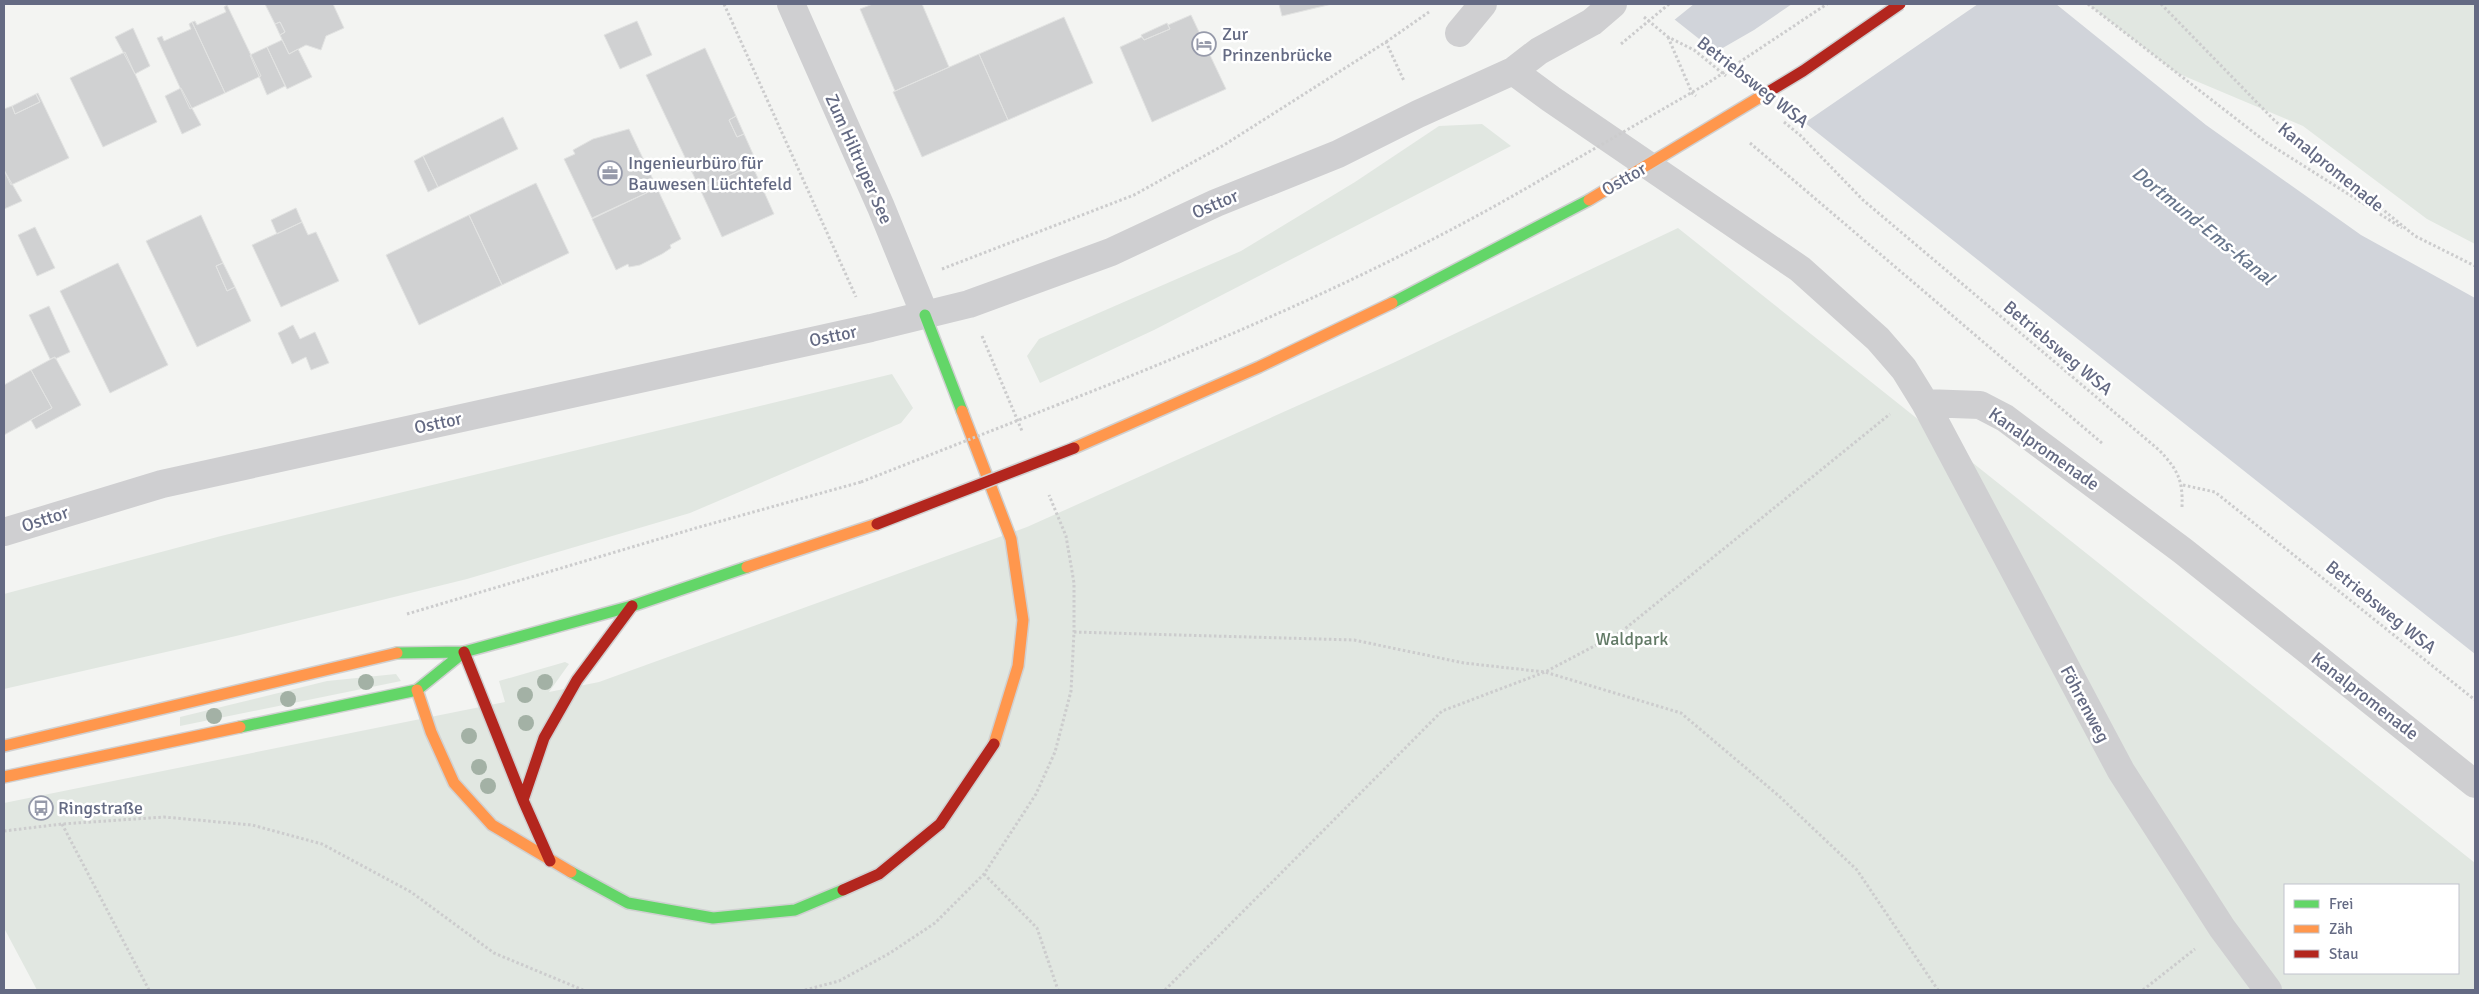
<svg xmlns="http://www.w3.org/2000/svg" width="2479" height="994" font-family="Signika,sans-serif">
  <rect width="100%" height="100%" fill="#f3f4f2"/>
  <path fill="#e1e7e1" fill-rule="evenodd" d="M2088 4H2475V244L2427 219 2303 126 2177 73Z
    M1482 124 1511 146 1154 330 1040 383 1027 356 1039 339 1241 251 1355 182 1439 126Z
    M1678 228 2475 863V990H37L4 928V803L505 702 499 681 565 662 569 664 549 692 599 682 1027 527 1393 363ZM2285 885H2458V973H2285Z
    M892 374 913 408 901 423 690 513 467 579 236 636 4 689V594L221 536Z
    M396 674 401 681 180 726V717L327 681Z"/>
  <path fill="#d1d4da" d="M1655 4H2056L2206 125 2361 235 2475 298V654Z"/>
  <path fill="#f3f4f2" d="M1653 4H1694L1673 21Z
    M1792 4H1978L1803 124 1714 53 1754 30Z"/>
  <path fill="#d0d1d2" stroke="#e2e3e2" d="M265 4H333L344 28 326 36 321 50 306 45 289 54 280 35 285 32 280 22 275 24Z
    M873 4H922L949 67 895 91 860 9Z
    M1279 4H1332L1282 16Z
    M227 5 261 76 225 93 192 22 195 21 197 25 226 12 224 7Z
    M1191 15 1226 89 1152 122 1120 47 1142 37 1144 40 1170 29 1168 25Z
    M1064 17 1093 83 1008 120 979 54Z
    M637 21 652 55 620 69 604 35Z
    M192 22 225 93 190 109 157 38 162 36 164 41 191 29 189 24Z
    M280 22 285 32 280 35 275 24Z
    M1167 23 1170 29 1144 40 1141 35Z
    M133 28 150 66 135 74 115 37Z
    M282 40 289 54 298 49 312 77 287 89 267 47Z
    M267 47 285 86 267 95 250 55Z
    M705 48 736 116 729 120 737 137 744 134 757 163 700 189 646 75Z
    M125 52 157 122 103 147 70 78Z
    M979 54 1008 120 922 157 893 92Z
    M181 88 201 125 182 134 165 96Z
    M38 93 69 158 11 185 4 170V109L12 106 15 114 40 102 36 94Z
    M36 94 40 102 15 114 12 106Z
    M736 116 744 134 737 137 729 120Z
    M503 117 518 149 438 187 423 156Z
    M629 129 657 188 592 218 564 159 575 154 573 150 593 139Z
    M423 156 438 187 428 192 414 161Z
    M752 165 774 214 722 237 700 189Z
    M4 170 22 201 4 209Z
    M536 183 569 253 502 285 469 215Z
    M657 188 681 239 670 245 671 248 662 254 640 265 629 267 628 264 616 270 592 219Z
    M296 208 302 222 277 234 271 220Z
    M201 215 223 263 216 266 227 291 235 287 251 321 197 347 146 241Z
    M469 215 502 285 419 325 386 255Z
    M302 222 308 235 316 232 339 281 281 307 252 245Z
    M35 227 55 268 37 276 18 235Z
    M118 263 168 365 110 393 60 291Z
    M223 263 235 287 227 291 216 266Z
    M49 306 70 352 55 359V357L50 359 29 315Z
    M293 325 300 339 315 332 329 363 311 370 306 357 292 364 278 333Z
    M55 357 81 405 36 429 31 420 52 408 31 370Z
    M31 370 52 408 4 435V385Z"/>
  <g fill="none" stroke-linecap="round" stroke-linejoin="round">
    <g stroke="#d0d0d1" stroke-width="14">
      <path id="fast" d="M1392 303 1589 200
        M925 315 962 411
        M397 653 464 652 632 606 747 567
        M240 727 417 690 464 652
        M571 872 628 903 713 918 795 910 843 890"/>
    </g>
    <g stroke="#d0d0d1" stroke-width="14">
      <path id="slow" d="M962 411 1011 539 1023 620 1018 666 994 744
        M1074 448 1259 367 1392 303
        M747 567 877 524
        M417 690 431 732 454 783 492 825 571 872
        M4 746 397 653
        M4 777 240 727"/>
    </g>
    <g stroke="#d0d0d1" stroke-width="14">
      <path id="jam" d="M464 652 523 800 550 861
        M523 800 544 738 577 680 632 606
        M843 890 879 874 940 824 994 744"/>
    </g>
    <path stroke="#cccccd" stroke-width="3" stroke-dasharray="2.5 2.5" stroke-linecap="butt" d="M724 4 856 297
      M2088 4 2266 142 2402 228
      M2161 4 2275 121 2415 236 2475 266
      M1644 17 1668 37 1694 50 1726 76
      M1668 37 1692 93 1696 96
      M1386 42 1429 12
      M1784 122 1801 136 1863 200 2159 450C2178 470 2183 480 2182 507
      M1750 143 2103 444
      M942 269 1134 195 1224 145 1386 42 1404 81
      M982 336 1022 431
      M1057 405C1227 339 1398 265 1554 172
      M2183 485 2215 492 2475 700
      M407 614 696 528 861 482
      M1074 632 1354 640 1464 663 1545 672 1681 713 1779 796 1857 870 1938 990
      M62 824 149 990
      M4 831 62 824 164 817 252 825 322 844 411 892 494 953 583 990
      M984 874 1037 928 1058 990
      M805 990 839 981 890 953 935 923 984 874 1036 794 1055 752 1071 691 1074 632V583L1066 536 1049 495
      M1165 990 1442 711 1545 672 1621 632 1890 414
      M2143 990 2195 949"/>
    <path stroke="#cfcfd1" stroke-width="28" d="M791 4 881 207 925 315
      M1459 33 1483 4
      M1513 71 1551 99 1800 269 1878 339 1904 369 1925 403 2121 771 2222 928 2268 990
      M1925 403 1980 405 2005 418 2183 551 2475 784
      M4 532 162 484 871 328 969 304 1111 252 1216 203 1338 154 1418 114 1513 71 1539 51 1592 22 1613 4"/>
    <use href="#fast" stroke="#63d668" stroke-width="11"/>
    <use href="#slow" stroke="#ff974d" stroke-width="11"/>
    <use href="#jam" stroke="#b3261e" stroke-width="11"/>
    <g stroke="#d0d0d1" stroke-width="14" stroke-linecap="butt">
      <path id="slow-bridge" d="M1589 200 1770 91"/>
    </g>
    <g stroke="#d0d0d1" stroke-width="14" stroke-linecap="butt">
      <path id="jam-bridge" d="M1770 91 1803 71 1900 4
        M877 524 1074 448"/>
    </g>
    <path stroke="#cccccd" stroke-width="3" stroke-dasharray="2.5 2.5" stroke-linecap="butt" d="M1621 44 1669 4
      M1554 172 1708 83 1827 4
      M861 482 1057 405"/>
    <use href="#slow-bridge" stroke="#ff974d" stroke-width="11"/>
    <use href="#jam-bridge" stroke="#b3261e" stroke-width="11"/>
  </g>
  <g fill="#a3b1a5">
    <circle cx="366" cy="682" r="8"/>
    <circle cx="545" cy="682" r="8"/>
    <circle cx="525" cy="695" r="8"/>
    <circle cx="288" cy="699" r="8"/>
    <circle cx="214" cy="716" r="8"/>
    <circle cx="526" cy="723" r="8"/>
    <circle cx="469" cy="736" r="8"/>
    <circle cx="479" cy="767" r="8"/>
    <circle cx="488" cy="786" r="8"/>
  </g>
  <defs>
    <g id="hotel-ring" transform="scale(1.25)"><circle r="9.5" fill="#fff" stroke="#969aaa" stroke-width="1.5"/><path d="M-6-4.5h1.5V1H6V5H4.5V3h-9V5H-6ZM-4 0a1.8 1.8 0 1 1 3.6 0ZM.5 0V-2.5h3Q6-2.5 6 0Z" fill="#969aaa"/></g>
    <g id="office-ring" transform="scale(1.25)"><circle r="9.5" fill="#fff" stroke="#969aaa" stroke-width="1.5"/><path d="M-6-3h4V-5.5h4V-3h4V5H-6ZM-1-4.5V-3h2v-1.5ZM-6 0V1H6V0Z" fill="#969aaa"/></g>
    <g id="bus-ring" transform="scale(1.25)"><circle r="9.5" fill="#fff" stroke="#969aaa" stroke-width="1.5"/><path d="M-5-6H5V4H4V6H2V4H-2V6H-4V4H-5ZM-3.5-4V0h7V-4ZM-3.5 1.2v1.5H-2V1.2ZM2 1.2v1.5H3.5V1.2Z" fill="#969aaa"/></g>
  </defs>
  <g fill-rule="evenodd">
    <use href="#hotel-ring" x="1204" y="44"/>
    <use href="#office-ring" x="610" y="173"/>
    <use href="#bus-ring" x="41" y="808"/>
  </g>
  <g text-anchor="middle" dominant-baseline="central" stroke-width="5" stroke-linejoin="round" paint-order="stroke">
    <g font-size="18" fill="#646a83" stroke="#fff" text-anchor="start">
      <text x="1222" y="34">Zur<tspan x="1222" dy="21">Prinzenbrücke</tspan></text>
      <text x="628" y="163">Ingenieurbüro für<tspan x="628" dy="21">Bauwesen Lüchtefeld</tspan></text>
      <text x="58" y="808">Ringstraße</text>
    </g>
    <g font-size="18" fill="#646a83" stroke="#fff">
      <text transform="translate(1753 82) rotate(38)">Betriebsweg WSA</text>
      <text transform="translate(859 159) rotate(66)">Zum Hiltruper See</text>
      <text transform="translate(2331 167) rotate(39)">Kanalpromenade</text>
      <text transform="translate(1624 179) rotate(-30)">Osttor</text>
      <text transform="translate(1215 204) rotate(-23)">Osttor</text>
      <text transform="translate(833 336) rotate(-12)">Osttor</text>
      <text transform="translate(2058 348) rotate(40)">Betriebsweg WSA</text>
      <text transform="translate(438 423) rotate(-12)">Osttor</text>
      <text transform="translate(2044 449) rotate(35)">Kanalpromenade</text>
      <text transform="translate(45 519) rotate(-18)">Osttor</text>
      <text transform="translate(2381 607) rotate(39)">Betriebsweg WSA</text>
      <text transform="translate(2365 696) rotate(38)">Kanalpromenade</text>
      <text transform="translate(2085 704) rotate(62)">Föhrenweg</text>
    </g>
    <g font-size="18" fill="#627a66" stroke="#fff">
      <text x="1632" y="639">Waldpark</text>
    </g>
    <g font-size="19" font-style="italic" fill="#69778d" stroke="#fff">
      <text transform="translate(2203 226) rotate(39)">Dortmund-Ems-Kanal</text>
    </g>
  </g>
  <rect width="2479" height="994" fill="none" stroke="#646a83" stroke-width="10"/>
  <rect x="2284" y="884" width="175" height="90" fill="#ffffff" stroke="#c1c3cd"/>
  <rect x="2294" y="900" width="25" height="8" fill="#63d668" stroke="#c1c3cd"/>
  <text x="2329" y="909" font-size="15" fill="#646a83">Frei</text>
  <rect x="2294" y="925" width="25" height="8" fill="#ff974d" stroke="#c1c3cd"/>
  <text x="2329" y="934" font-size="15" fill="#646a83">Zäh</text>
  <rect x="2294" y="950" width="25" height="8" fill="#b3261e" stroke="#c1c3cd"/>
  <text x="2329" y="959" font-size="15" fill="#646a83">Stau</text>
</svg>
